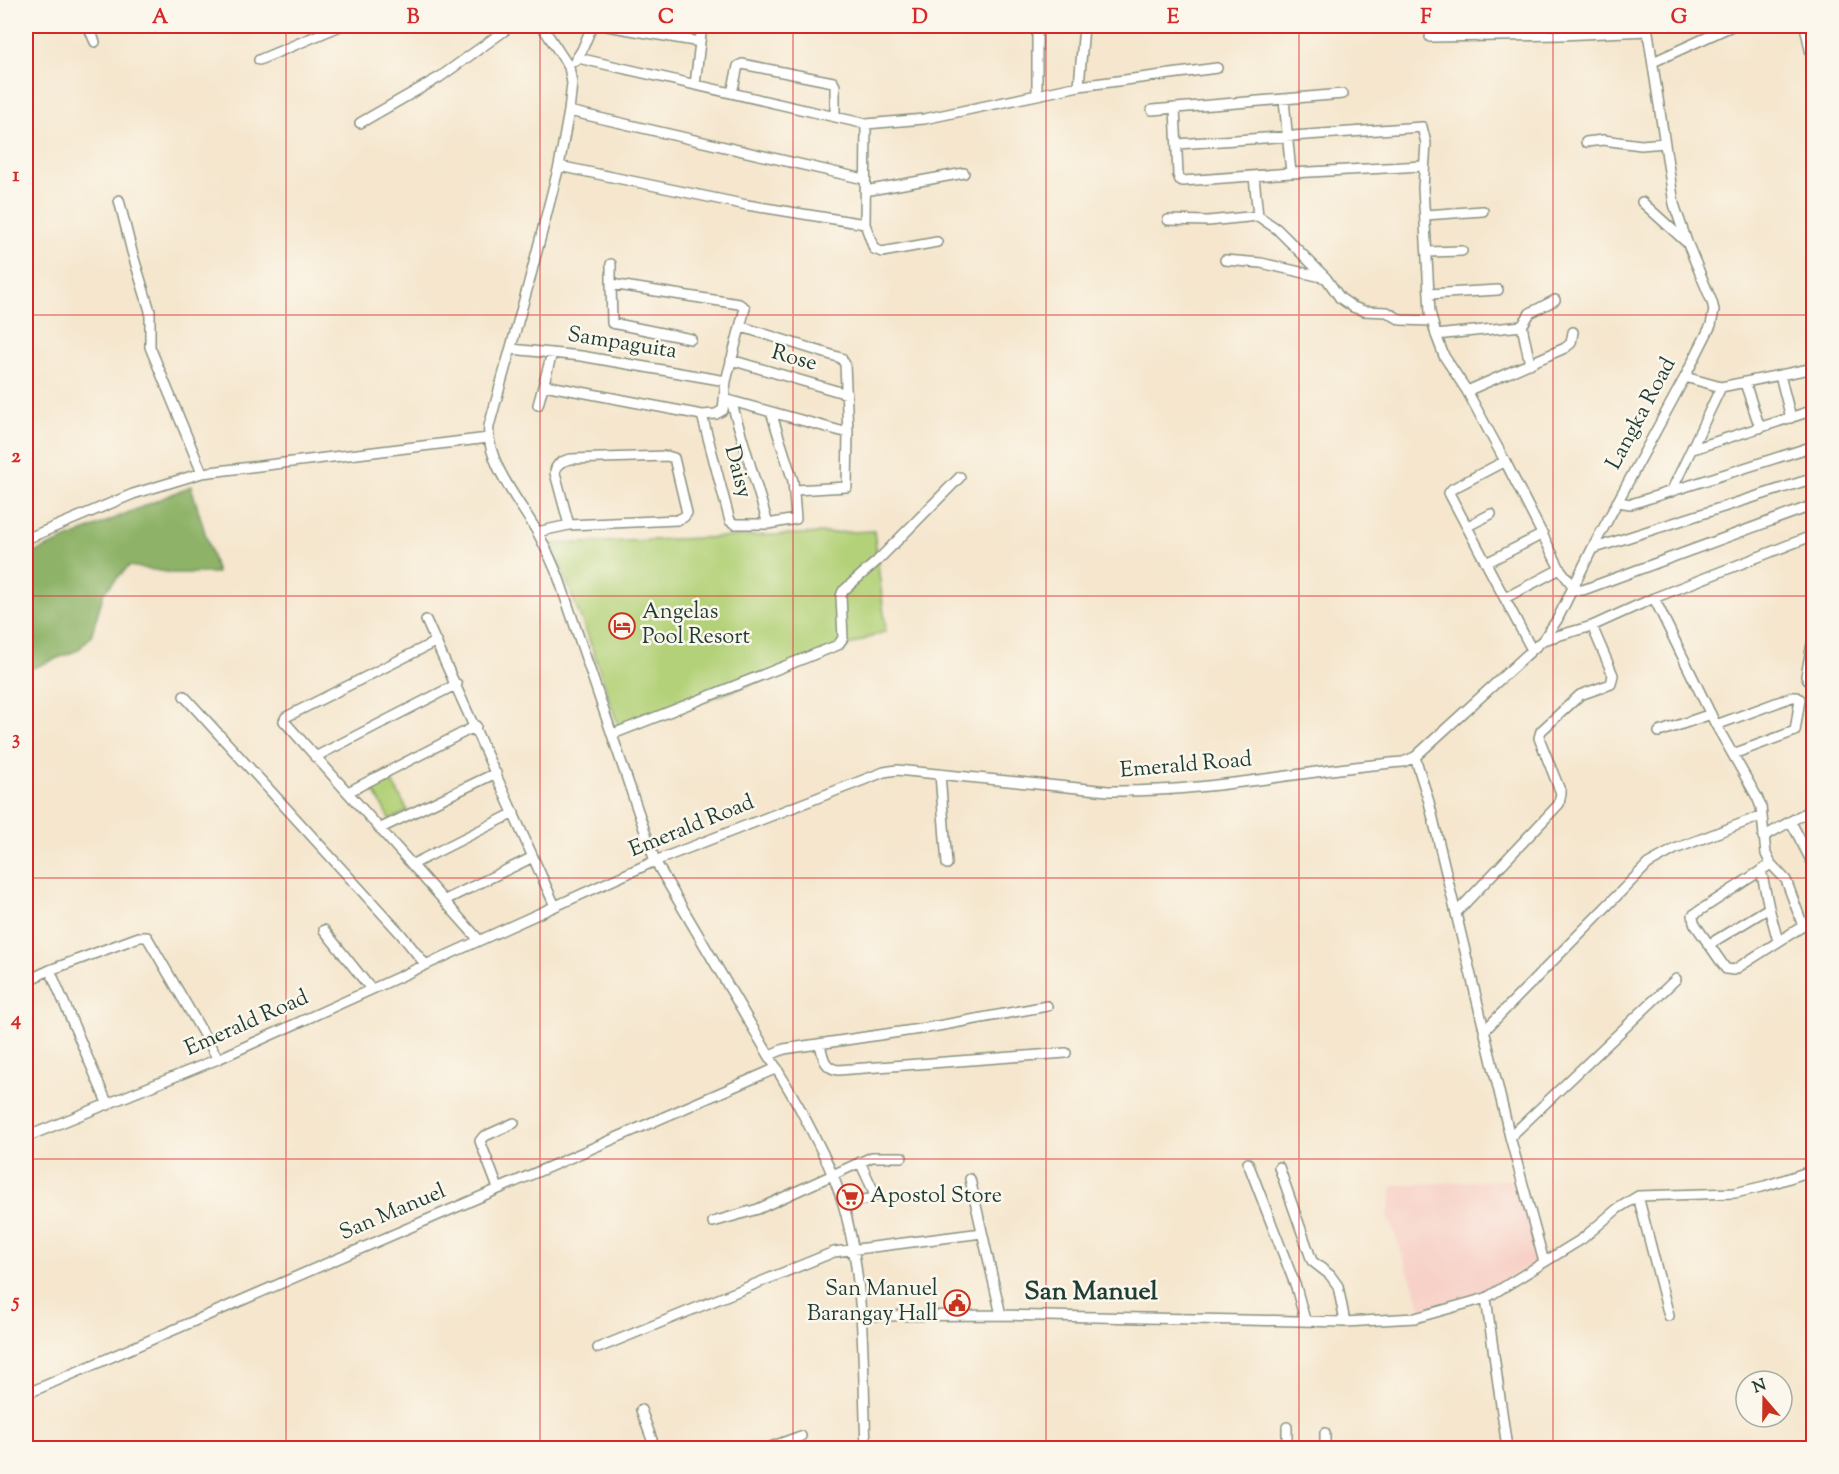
<svg xmlns="http://www.w3.org/2000/svg" width="1839" height="1474" font-family="'Sorts Mill Goudy',serif">
  <rect width="100%" height="100%" fill="#fbf7ec"/>
  <filter id="ink" filterUnits="userSpaceOnUse"><feTurbulence type="fractalNoise" baseFrequency=".0167" numOctaves="2"/><feDisplacementMap in="SourceGraphic" scale="12" xChannelSelector="R" yChannelSelector="G"/><feConvolveMatrix kernelMatrix="1 2 1 2 8 2 1 2 1" color-interpolation-filters="sRGB"/></filter>
  <filter id="wash" filterUnits="userSpaceOnUse"><feTurbulence type="fractalNoise" baseFrequency=".008" numOctaves="4" result="noise"/><feDisplacementMap in="SourceGraphic" scale="24" xChannelSelector="R" yChannelSelector="G"/><feGaussianBlur stdDeviation="1.35" result="paint"/><feColorMatrix in="noise" values="0 0 0 0 0 0 0 0 0 0 0 0 0 0 0 0 0 1.4 0 .05"/><feComposite in="paint" operator="in"/></filter>
  <g filter="url(#wash)">
    <rect width="100%" height="100%" fill="#f5e6cd"/>
    <path fill="#f7d1c8" d="M1518 1179 1539 1258 1538 1262 1481 1292 1422 1309 1388 1216 1393 1185Z"/>
    <path fill="#b3d178" stroke="#698756" stroke-width="1.5" d="M874 531 886 631 754 683 620 731 589 639 552 544Z
      M390 778 408 811 390 820 372 787Z"/>
    <path fill="#8eb368" stroke="#56784e" stroke-width="1.5" d="M191 486 217 573H173L129 566 104 592 91 636 78 650 26 671V556Z"/>
  </g>
  <g filter="url(#ink)">
    <g fill="none" stroke-linecap="round" stroke-linejoin="round">
      <g stroke="#8a9280" stroke-width="12">
        <path id="minor" d="M88 26 95 42
          M542 26 569 67 572 83 569 111 559 166 528 286 489 426C485 460 519 501 536 530 545 545 551 560 558 576L655 861 798 1105C817 1141 838 1179 847 1219 865 1290 863 1375 866 1448
          M607 26 700 42 695 85
          M1805 26 1814 68
          M1430 37 1561 35 1648 31
          M700 42 702 26
          M578 58 866 124 924 119 1037 95V26
          M259 60 340 26
          M575 61 582 50 592 26
          M1653 62 1732 26
          M1079 86 1084 26
          M732 93 738 66 742 64 833 82 835 86V117
          M1037 95 1079 86 1217 68
          M1284 100 1291 173
          M1175 108 1178 175 1180 180 1183 181 1291 173 1423 166
          M1152 110 1343 94
          M569 111 864 179
          M360 123 440 77 511 26
          M866 124 865 224 874 249 882 252 937 242
          M1586 142 1603 140 1641 145 1665 143
          M1177 144 1422 127 1426 143 1423 188 1430 312 1436 335 1444 356 1467 391 1505 461 1560 569 1576 590H1583L1814 505
          M559 166 747 205 865 224
          M1254 177 1258 216
          M865 191 964 173
          M119 200 132 252 150 311V347L202 473
          M1642 202 1685 241
          M1425 215 1483 211
          M1168 220 1208 221 1258 216 1277 229 1326 278 1340 298 1353 307 1364 311 1387 312 1401 320 1432 321
          M1427 252 1462 251
          M1225 260 1261 263 1326 278
          M611 264V284L739 304 745 308 726 381 723 410 716 414 702 415
          M611 284 612 323 691 339
          M1429 294 1498 290
          M1522 326 1530 364
          M742 327 841 358 845 364 848 433 847 487 795 490
          M1436 335 1522 326 1530 313 1555 300
          M511 349 581 356 726 381
          M731 360 847 394
          M1780 375 1791 418
          M1685 377 1721 387 1814 368
          M1745 383 1760 428
          M544 385 702 415 730 521 735 524H768L796 519 793 481 771 412
          M1467 391 1565 348 1571 343 1573 332
          M724 399 848 433
          M731 401 768 524
          M538 405 552 353
          M1693 449 1814 410
          M1505 461 1452 489 1449 493 1532 650
          M1671 492 1721 387
          M1617 502 1631 504 1814 446
          M1468 526 1491 514
          M537 532 569 525 677 520 684 517 687 513 674 458 667 456 571 459C562 461 555 464 555 473L569 525
          M26 539 133 494 202 473 488 438
          M1592 549 1814 478
          M1486 563 1543 534
          M1505 598 1560 569
          M1654 598 1716 725 1757 797 1761 807 1766 854 1771 864 1786 880 1803 926
          M426 620 555 906
          M1814 633 1806 676 1808 680 1814 679
          M1543 640 1592 626 1654 598 1814 535
          M437 641 286 717 284 721 479 940
          M184 696 400 933 425 964
          M1716 725 1792 697H1797L1800 699 1795 731 1733 754
          M1659 732 1711 714
          M613 734 838 645 843 638 841 596 843 591 877 561 960 477
          M315 757 457 684
          M1415 757 1429 802 1510 1137 1544 1262
          M940 774 947 864
          M348 792 476 726
          M1791 822 1814 866
          M381 828 496 773
          M1763 837 1814 808
          M413 864 514 813
          M1771 864 1693 915 1694 923 1726 969 1734 970 1814 919
          M1761 870 1769 908 1778 941
          M445 900 533 857
          M1456 913 1559 804 1561 793 1539 738 1541 731 1580 695 1611 684 1613 675 1592 626
          M324 930 371 989
          M1708 945 1769 908
          M50 970 108 1105
          M26 981 50 970 139 937H147L218 1059
          M1484 1031 1648 864 1675 849 1761 816
          M820 1044C823 1057 824 1068 838 1070L1066 1053
          M770 1055 784 1049 927 1028 1047 1006
          M26 1137 218 1059 655 861 884 772 897 770 1108 791C1207 793 1305 770 1403 762L1415 757 1543 640 1557 620 1592 549 1685 377 1711 325 1714 310 1712 302 1687 242 1674 204 1647 26
          M1510 1137 1676 979
          M1248 1163 1296 1287 1305 1320
          M1279 1167 1312 1261 1330 1275 1338 1286 1345 1322
          M970 1179 1001 1315
          M498 1188 480 1141 483 1137 514 1123
          M1638 1196 1669 1316
          M843 1203 870 1199 874 1196 873 1190 860 1162
          M713 1222 758 1209 872 1157H902
          M1486 1298 1507 1448
          M860 1316 1001 1315 1345 1322 1415 1318 1486 1298 1582 1239 1617 1209 1638 1196 1735 1193 1765 1186 1814 1170
          M598 1348 834 1252 982 1233
          M26 1394 777 1068
          M641 1410 655 1448
          M1287 1427V1448
          M768 1448 801 1436
          M1325 1448V1433"/>
      </g>
      <use href="#minor" stroke="#fff" stroke-width="9"/>
    </g>
  </g>
  <path fill="none" stroke="#d62828" stroke-width="1.5" stroke-opacity="0.55" d="M286 26V1448M540 26V1448M793 26V1448M1046 26V1448M1299 26V1448M1553 26V1448M26 315H1814M26 596H1814M26 878H1814M26 1159H1814"/>
  <defs>
    <g id="hotel-ring" transform="scale(1.35)"><circle r="9.5" fill="#fbf7ec" stroke="#c8321e" stroke-width="1.5"/><path d="M-6-4.5h1.5V1H6V5H4.5V3h-9V5H-6ZM-4 0a1.8 1.8 0 1 1 3.6 0ZM.5 0V-2.5h3Q6-2.5 6 0Z" fill="#c8321e"/></g>
    <g id="supermarket-ring" transform="scale(1.35)"><circle r="9.5" fill="#fbf7ec" stroke="#c8321e" stroke-width="1.5"/><path d="M-6-5.5h2.5l.6 2H6L4.5 2H-2.5L-4.4-4H-6ZM-1.5 3.2a1.3 1.3 0 1 0 .1 0ZM3 3.2a1.3 1.3 0 1 0 .1 0Z" fill="#c8321e"/></g>
    <g id="civic-ring" transform="scale(1.35)"><circle r="9.5" fill="#fbf7ec" stroke="#c8321e" stroke-width="1.5"/><path d="M-.6-6.5H3V-4.5H.6V-3L4-1V1h2V6H-6V1h2V-1L-.6-3ZM-1.2 2.5V6h2.4V2.5Z" fill="#c8321e"/></g>
  </defs>
  <g fill-rule="evenodd">
    <use href="#hotel-ring" x="622" y="626"/>
    <use href="#supermarket-ring" x="850" y="1197"/>
    <use href="#civic-ring" x="957" y="1303"/>
  </g>
  <g text-anchor="middle" dominant-baseline="central" stroke-width="5" stroke-linejoin="round" paint-order="stroke">
    <g font-size="22" fill="#1f3d34" stroke="#fbf7ec">
      <text transform="translate(622 344) rotate(9)">Sampaguita</text>
      <text transform="translate(794 359) rotate(16)">Rose</text>
      <text transform="translate(1642 414) rotate(-62)">Langka Road</text>
      <text transform="translate(737 472) rotate(75)">Daisy</text>
      <text transform="translate(1186 766) rotate(-5)">Emerald Road</text>
      <text transform="translate(692 827) rotate(-22)">Emerald Road</text>
      <text transform="translate(247 1024) rotate(-24)">Emerald Road</text>
      <text transform="translate(393 1213) rotate(-23)">San Manuel</text>
    </g>
    <g font-size="22" fill="#1f3d34" stroke="#fbf7ec" text-anchor="start">
      <text x="642" y="613">Angelas<tspan x="642" dy="25">Pool Resort</tspan></text>
      <text x="870" y="1197">Apostol Store</text>
      <text x="938" y="1290" text-anchor="end">San Manuel<tspan x="938" dy="25">Barangay Hall</tspan></text>
    </g>
    <g font-size="26" font-weight="bold" fill="#1f3d34" stroke="#fbf7ec">
      <text x="1091" y="1292">San Manuel</text>
    </g>
  </g>
  <rect width="1839" height="1474" fill="none" stroke="#fbf7ec" stroke-width="66"/>
  <g transform="translate(1764 1399) rotate(340)"><circle r="28" fill="#fbf7ec" stroke="#a3ada2" stroke-width="1.5"/>
  <path d="M0-4.5L10 22L0 15L-10 22Z" fill="#c8321e"/>
  <text y="-9" font-size="16" font-weight="bold" text-anchor="middle" fill="#1f3d34">N</text>
  </g>
  <rect x="33" y="33" width="1773" height="1408" fill="none" stroke="#d62828" stroke-width="2"/>
  <g font-size="20" text-anchor="middle" font-weight="bold" fill="#d62828">
    <text x="160" y="23">A</text>
    <text x="413" y="23">B</text>
    <text x="666" y="23">C</text>
    <text x="920" y="23">D</text>
    <text x="1173" y="23">E</text>
    <text x="1426" y="23">F</text>
    <text x="1679" y="23">G</text>
    <text x="16" y="181">1</text>
    <text x="16" y="462">2</text>
    <text x="16" y="744">3</text>
    <text x="16" y="1025">4</text>
    <text x="16" y="1307">5</text>
  </g>
</svg>
